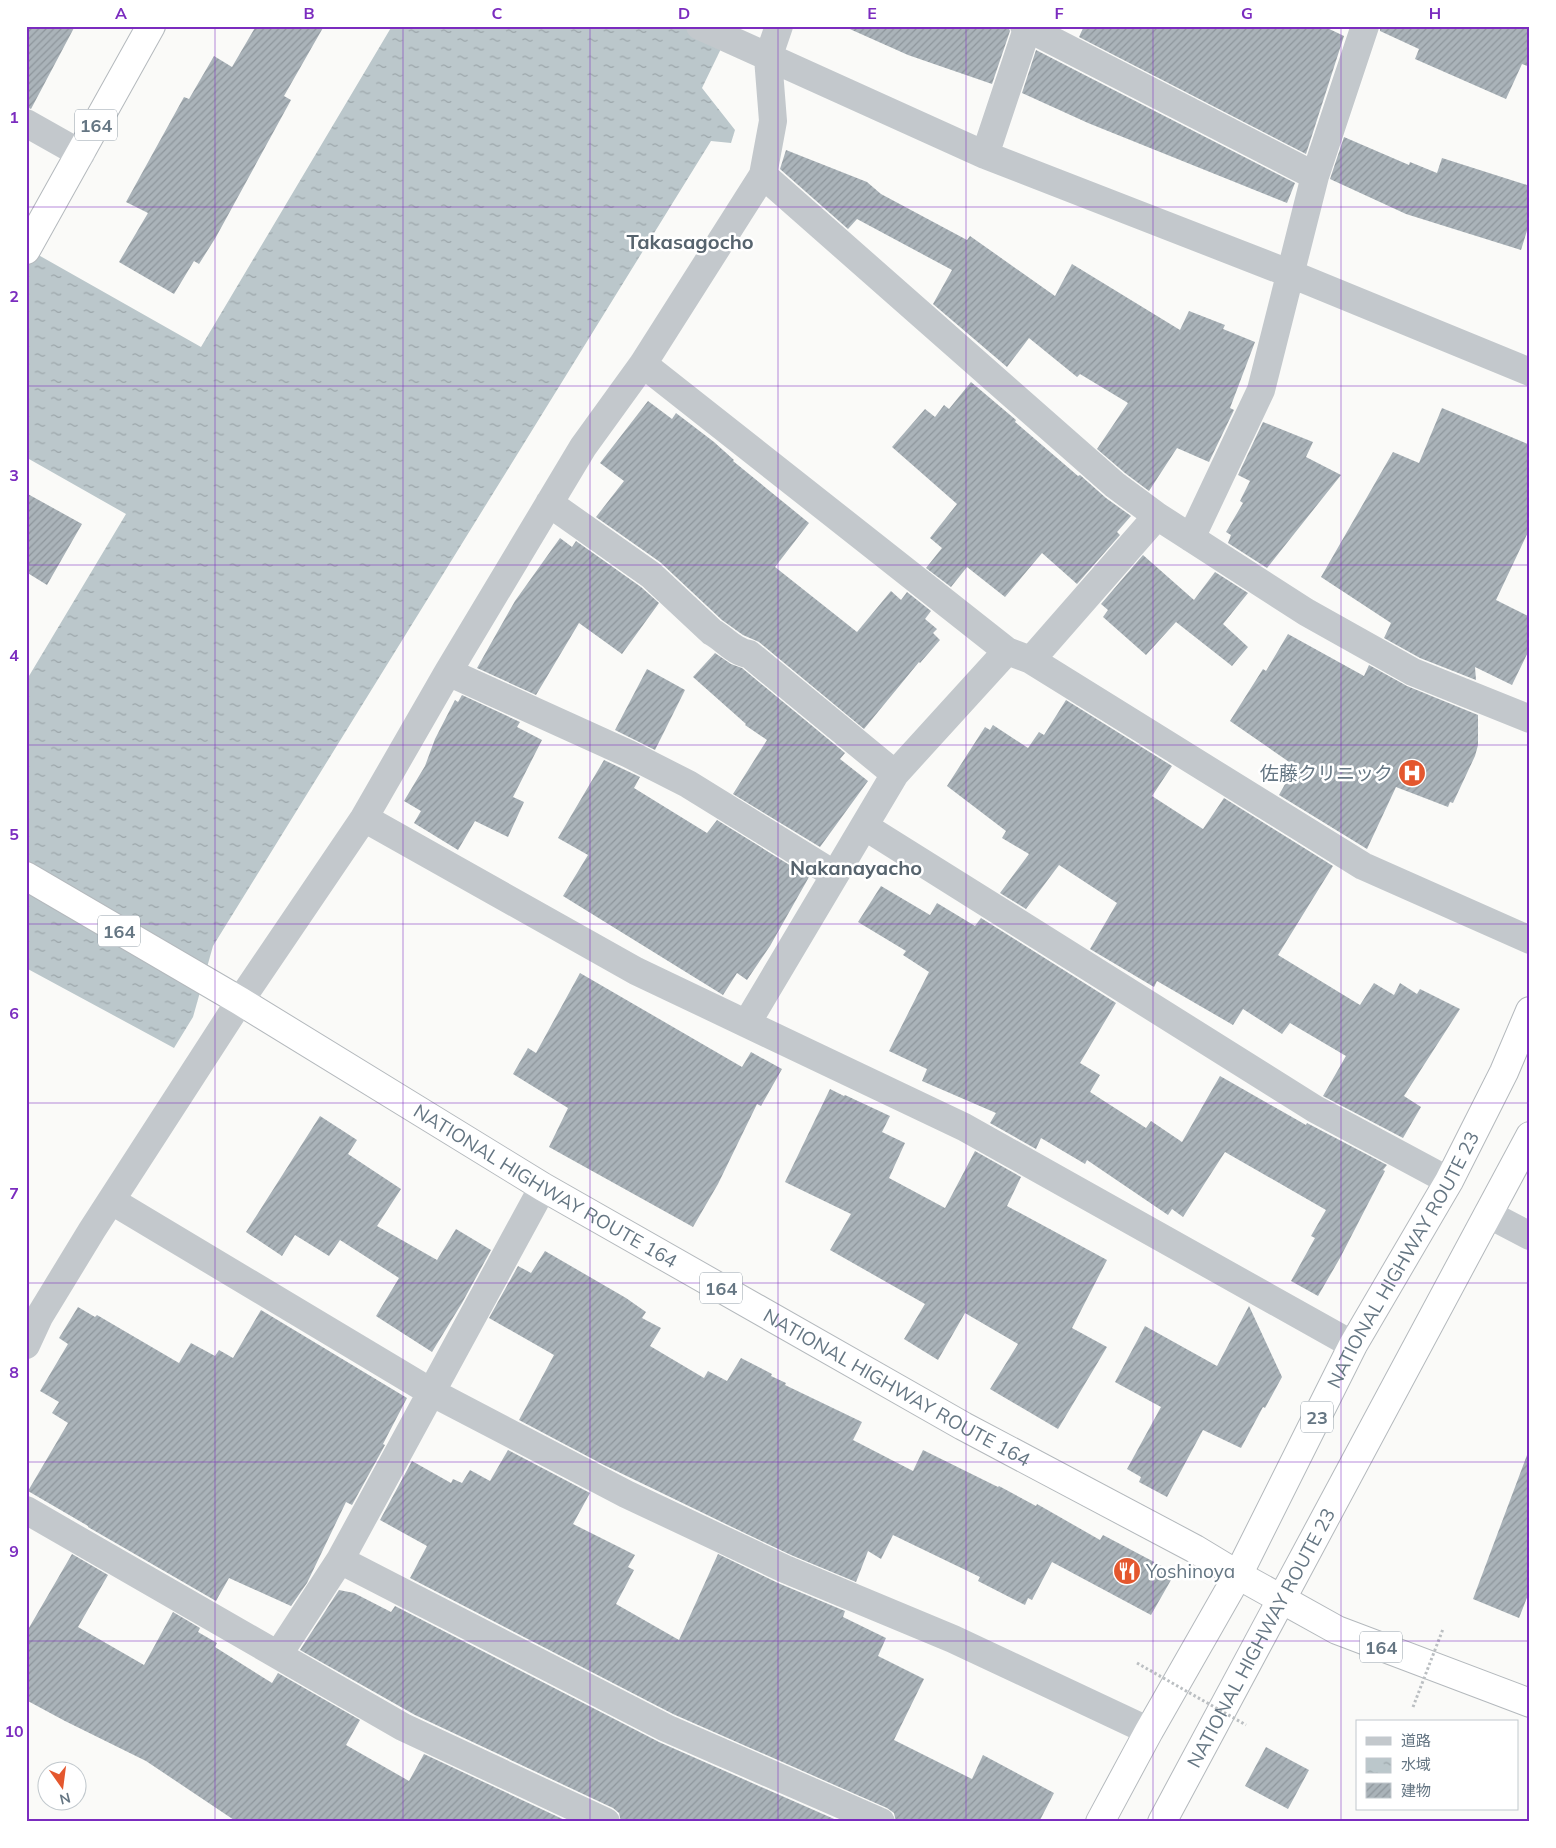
<svg xmlns="http://www.w3.org/2000/svg" width="1556" height="1848" font-family="Mulish,'Noto Sans JP',sans-serif">
  <defs>
    <pattern id="water-ripples" width="26" height="14" patternUnits="userSpaceOnUse" patternTransform="scale(1.25)"><rect width="26" height="14" fill="#bbc7cb"/><path d="M2 4q2-2 4 0t4 0M15 11q2-2 4 0t4 0" fill="none" stroke="#9ca6aa"/></pattern>
    <pattern id="building-hatch" width="6" height="6" patternUnits="userSpaceOnUse" patternTransform="scale(1.25)"><rect width="6" height="6" fill="#aab3b9"/><path d="M-1 1l2-2M0 6l6-6M5 7l2-2" fill="none" stroke="#8e969c"/></pattern>
  </defs>
  <rect width="100%" height="100%" fill="#fafaf8"/>
  <path fill="url(#water-ripples)" d="M392 26H732L702 88 735 130 731 143 711 141 213 946 193 1017 174 1048 26 968V681L126 514 29 459 26 453V248L201 347Z"/>
  <path fill="url(#building-hatch)" d="M26 26H75L31 109 26 107Z
    M256 26H324L284 96 291 100 216 237 199 264 194 261 174 294 119 262 148 213 126 202 184 97 189 99 214 56 232 67Z
    M843 26H1008L1010 31 992 84 908 55Z
    M1084 26H1323L1344 36 1306 154 1079 37Z
    M1380 26H1530V67L1522 64 1506 99 1415 59 1419 49 1380 31Z
    M1036 50 1295 183 1287 203 1088 123 1022 93Z
    M1344 137 1409 165 1410 162 1437 173 1442 158 1530 186V221L1521 250 1406 214 1330 179Z
    M786 150 867 182 881 194 967 240 970 236 1055 296 1072 264 1180 330 1189 311 1225 325 1223 329 1255 342 1230 408 1234 410 1209 462 1177 448 1149 491 1125 473 1097 449 1128 403 1080 374 1077 377 1029 338 1007 367 933 304 952 270 857 219 848 229 780 169Z
    M971 382 1016 420 1015 422 1078 476 1080 475 1106 498 1131 516 1117 532 1120 535 1077 584 1042 553 1005 597 967 567 951 587 926 568 942 548 930 538 957 504 892 447 925 409 935 417 944 405 949 409Z
    M648 401 672 419 676 413 714 442 734 460 733 461 809 523 775 567 857 632 891 591 901 600 907 592 931 611 925 619 937 629 933 633 940 640 920 663 919 662 864 729 759 642 743 635 722 620 660 562 596 517 624 481 600 463Z
    M1442 408 1530 445V528L1496 600 1530 617V648L1512 685 1475 667 1476 680 1420 658 1384 638 1391 623 1321 577 1393 452 1419 463Z
    M1263 422 1313 442 1306 457 1341 475 1267 568 1228 543 1231 535 1226 532 1243 503 1240 501 1250 481 1238 475Z
    M26 493 82 524 47 585 26 572Z
    M560 538 572 547 576 541 641 587 659 603 622 654 579 623 536 695 477 668 515 601Z
    M1143 555 1194 600 1215 572 1248 593 1223 624 1248 647 1232 666 1176 622 1146 655 1103 617 1108 610 1101 604Z
    M1288 634 1364 676 1369 665 1407 686 1478 715V745L1475 756 1453 803 1450 802 1448 807 1396 787 1367 849 1279 795 1295 766 1230 721 1263 669 1266 671Z
    M715 653 731 664 742 668 845 753 840 759 868 781 820 847 733 794 767 740 745 725 746 724 693 677Z
    M647 669 685 690 655 750 615 730Z
    M462 695 520 722 517 727 542 740 513 797 524 802 508 837 475 821 458 850 414 823 421 811 404 801 425 766 435 739 455 700 458 702Z
    M1066 700 1172 766 1152 796 1203 829 1224 798 1333 866 1278 955 1360 1005 1374 983 1394 995 1400 983 1417 994 1420 989 1460 1009 1404 1096 1421 1107 1403 1138 1323 1096 1346 1056 1290 1023 1282 1034 1243 1009 1233 1025 1157 981 1154 987 1090 949 1117 903 1059 865 1026 909 1000 893 1029 854 1002 838 1006 831 947 786 985 727 990 730 993 725 1028 748 1039 732 1044 735Z
    M604 760 640 777 634 788 707 833 717 820 809 877 770 946 747 980 737 973 723 995 563 896 588 855 558 838Z
    M881 886 930 915 937 903 975 926 981 918 1116 1003 1080 1063 1100 1075 1090 1092 1146 1128 1151 1121 1182 1142 1220 1076 1306 1125 1307 1123 1387 1165 1383 1170 1385 1171 1340 1258 1318 1296 1291 1281 1315 1238 1311 1236 1326 1210 1225 1152 1183 1217 1172 1209 1168 1215 1087 1160 1085 1164 1041 1138 1036 1149 990 1123 996 1113 922 1081 927 1069 889 1051 929 972 903 955 906 951 858 922Z
    M580 973 742 1067 751 1052 782 1069 761 1106 757 1104 718 1184 693 1227 549 1147 568 1108 513 1074 528 1048 536 1053Z
    M830 1089 844 1096 845 1095 890 1116 882 1132 905 1143 889 1178 945 1208 975 1151 1021 1177 1007 1206 1107 1260 1072 1328 1107 1347 1058 1429 990 1389 1018 1344 965 1313 938 1360 904 1339 925 1304 830 1250 851 1214 785 1182Z
    M320 1116 357 1140 348 1154 401 1189 377 1226 437 1260 456 1229 491 1250 462 1303 432 1352 376 1316 399 1278 340 1240 329 1256 295 1235 282 1256 246 1232Z
    M545 1251 626 1298 646 1312 642 1318 661 1328 650 1346 704 1378 708 1371 727 1381 741 1358 772 1374 771 1376 786 1383 785 1385 862 1422 853 1440 913 1471 923 1450 998 1487 999 1486 1036 1506 1037 1504 1100 1540 1103 1535 1175 1573 1151 1615 1052 1562 1032 1600 1028 1598 1025 1605 978 1581 980 1577 893 1535 881 1559 868 1551 856 1582 791 1555 730 1526 604 1465 519 1420 554 1355 489 1318 518 1266 531 1273Z
    M1249 1306 1282 1377 1265 1408 1263 1407 1241 1448 1203 1430 1167 1497 1139 1482 1141 1477 1127 1469 1161 1407 1115 1382 1145 1326 1217 1366Z
    M78 1307 95 1317 97 1315 179 1363 191 1343 215 1356 219 1350 233 1358 261 1310 407 1398 383 1444 385 1445 352 1505 346 1502 307 1583 291 1606 229 1578 216 1601 88 1527V1526L28 1491 68 1423 52 1413 59 1402 40 1391 68 1344 59 1338Z
    M508 1450 590 1493 573 1524 635 1555 628 1567 634 1570 616 1604 679 1640 718 1554 778 1583 845 1611 843 1617 886 1638 878 1656 924 1679 894 1740 972 1779 983 1755 1054 1793 1039 1822H896L894 1813 887 1808 673 1714 410 1578 427 1546 380 1520 412 1461 451 1483 453 1479 462 1483 470 1470 490 1481Z
    M1527 1455 1530 1456V1590L1519 1618 1473 1599Z
    M72 1554 108 1575 78 1627 144 1665 173 1612 200 1628 198 1632 217 1643 215 1647 272 1683 278 1673 360 1720 346 1745 409 1781 424 1754 569 1822H237L146 1761 65 1721 26 1700V1633Z
    M339 1590 354 1593 391 1612 395 1606 659 1742 841 1822H621L619 1813 613 1808 415 1715 300 1650Z
    M1266 1747 1309 1770 1288 1809 1245 1786Z"/>
  <g fill="none" stroke-linecap="round" stroke-linejoin="round">
    <g stroke="#b4b9bd" stroke-width="30">
      <g id="highway">
        <path d="M26 250 151 26"/>
        <path id="s1" d="M26 876 240 1001 543 1187 963 1426 1195 1549 1238 1575 1337 1630 1530 1703"/>
        <path id="s2" d="M1100 1822 1149 1731 1238 1575 1353 1345 1449 1181 1504 1072 1530 1011"/>
        <path id="s3" d="M1162 1822 1530 1136"/>
      </g>
    </g>
    <path stroke="#c3c8cc" stroke-width="28" d="M700 26 985 155 1291 274 1530 372
      M1024 26 1315 176
      M26 123 81 154
      M985 155 1028 26
      M763 175 1115 485 1157 516 1306 612 1413 672 1530 719
      M643 364 1007 651 1031 660 1363 866 1530 940
      M549 503 651 575 712 632C725 639 734 652 749 654L895 774
      M1191 538 1261 390 1315 176 1365 26
      M1031 660 1157 516
      M448 672 629 754 688 784 835 875
      M364 818 636 971 964 1127 1353 1345
      M864 826 1315 1109 1449 1181
      M747 1023 895 774 1007 651
      M112 1201 431 1392 626 1494 785 1569 953 1639 1149 1731
      M1488 1214 1530 1236
      M26 1345 39 1317 92 1230 240 1001 364 818 448 672 583 447 643 364 763 175 773 121 768 58 779 26
      M26 1510 403 1727 606 1822
      M340 1560 666 1728 881 1822
      M278 1655 340 1560 543 1187"/>
    <use href="#highway" stroke="#fff" stroke-width="28"/>
    <path stroke="#bbbfc2" stroke-width="3" stroke-dasharray="2.5 2.5" stroke-linecap="butt" d="M1137 1663 1246 1725
      M1413 1707 1443 1629"/>
  </g>
  <path fill="none" stroke="#7b2cbf" stroke-width="1" stroke-opacity="0.55" d="M215 26V1822M403 26V1822M590 26V1822M778 26V1822M966 26V1822M1153 26V1822M1341 26V1822M26 207H1530M26 386H1530M26 565H1530M26 745H1530M26 924H1530M26 1103H1530M26 1283H1530M26 1462H1530M26 1641H1530"/>
  <defs>
    <g id="hospital-disc" transform="scale(1.4375)"><circle r="9.5" fill="#e4572e" stroke="#fff"/><path d="M-5-5h3v3.5h4V-5h3V5h-3V1.5h-4V5h-3Z" fill="#fff"/></g>
    <g id="restaurant-disc" transform="scale(1.4375)"><circle r="9.5" fill="#e4572e" stroke="#fff"/><path d="M-5-6h1v4h1v-4h1v4h1v-4h1v5L-1.5 .5V6h-2V.5L-5-1ZM5-6V6H3V1.5H1.5Q1.5-4 5-6Z" fill="#fff"/></g>
  </defs>
  <g fill-rule="evenodd">
    <use href="#hospital-disc" x="1412" y="773"/>
    <use href="#restaurant-disc" x="1127" y="1571"/>
  </g>
  <g text-anchor="middle" dominant-baseline="central" stroke-width="5" stroke-linejoin="round" paint-order="stroke">
    <g fill="#fff" stroke="#939fa8" stroke-width="1">
      <rect x="75" y="109.5" width="42" height="31" rx="4"/>
      <rect x="98" y="915.5" width="42" height="31" rx="4"/>
      <rect x="700" y="1272.5" width="42" height="31" rx="4"/>
      <rect x="1301" y="1401.5" width="32" height="31" rx="4"/>
      <rect x="1360" y="1631.5" width="42" height="31" rx="4"/>
    </g>
    <g font-size="18" font-weight="bold" fill="#657683">
      <text x="96" y="125">164</text>
      <text x="119" y="931">164</text>
      <text x="721" y="1288">164</text>
      <text x="1317" y="1417">23</text>
      <text x="1381" y="1647">164</text>
    </g>
    <g font-size="19" fill="#657683" stroke="#fff" text-anchor="end">
      <text x="1393" y="773">佐藤クリニック</text>
      <text x="1146" y="1571" text-anchor="start">Yoshinoya</text>
    </g>
    <g font-size="19" fill="#657683" stroke="#fff">
      <text stroke="none"><textPath href="#s1" startOffset="605">NATIONAL HIGHWAY ROUTE 164</textPath></text>
      <text stroke="none"><textPath href="#s2" startOffset="639">NATIONAL HIGHWAY ROUTE 23</textPath></text>
      <text stroke="none"><textPath href="#s1" startOffset="1010">NATIONAL HIGHWAY ROUTE 164</textPath></text>
      <text stroke="none"><textPath href="#s3" startOffset="209">NATIONAL HIGHWAY ROUTE 23</textPath></text>
    </g>
    <g font-size="20" font-weight="bold" fill="#57646e" stroke="#fff">
      <text x="690" y="241">Takasagocho</text>
      <text x="856" y="867">Nakanayacho</text>
    </g>
  </g>
  <rect width="1556" height="1848" fill="none" stroke="#ffffff" stroke-width="55"/>
  <rect x="1356" y="1720" width="162" height="90" fill="#ffffff" stroke="#c1c8cd"/>
  <rect x="1366" y="1737" width="25" height="8" fill="#c3c8cc" stroke="#c1c8cd"/>
  <text x="1401" y="1746" font-size="15" fill="#657683">道路</text>
  <rect x="1366" y="1758" width="25" height="15" fill="url(#water-ripples)" stroke="#c1c8cd"/>
  <text x="1401" y="1770" font-size="15" fill="#657683">水域</text>
  <rect x="1366" y="1783" width="25" height="15" fill="url(#building-hatch)" stroke="#c1c8cd"/>
  <text x="1401" y="1796" font-size="15" fill="#657683">建物</text>
  <g transform="translate(62 1786) rotate(166)"><circle r="24" fill="#ffffff" stroke="#c1c8cd"/>
  <path d="M0-4L9 19L0 12L-9 19Z" fill="#e4572e"/>
  <text y="-8" font-size="14" font-weight="bold" text-anchor="middle" fill="#657683">N</text>
  </g>
  <rect x="28" y="28" width="1500" height="1792" fill="none" stroke="#7b2cbf" stroke-width="2"/>
  <g font-size="16" text-anchor="middle" font-weight="bold" fill="#7b2cbf">
    <text x="121" y="19">A</text>
    <text x="309" y="19">B</text>
    <text x="497" y="19">C</text>
    <text x="684" y="19">D</text>
    <text x="872" y="19">E</text>
    <text x="1059" y="19">F</text>
    <text x="1247" y="19">G</text>
    <text x="1435" y="19">H</text>
    <text x="14" y="123">1</text>
    <text x="14" y="302">2</text>
    <text x="14" y="481">3</text>
    <text x="14" y="661">4</text>
    <text x="14" y="840">5</text>
    <text x="14" y="1019">6</text>
    <text x="14" y="1199">7</text>
    <text x="14" y="1378">8</text>
    <text x="14" y="1557">9</text>
    <text x="14" y="1737">10</text>
  </g>
</svg>
